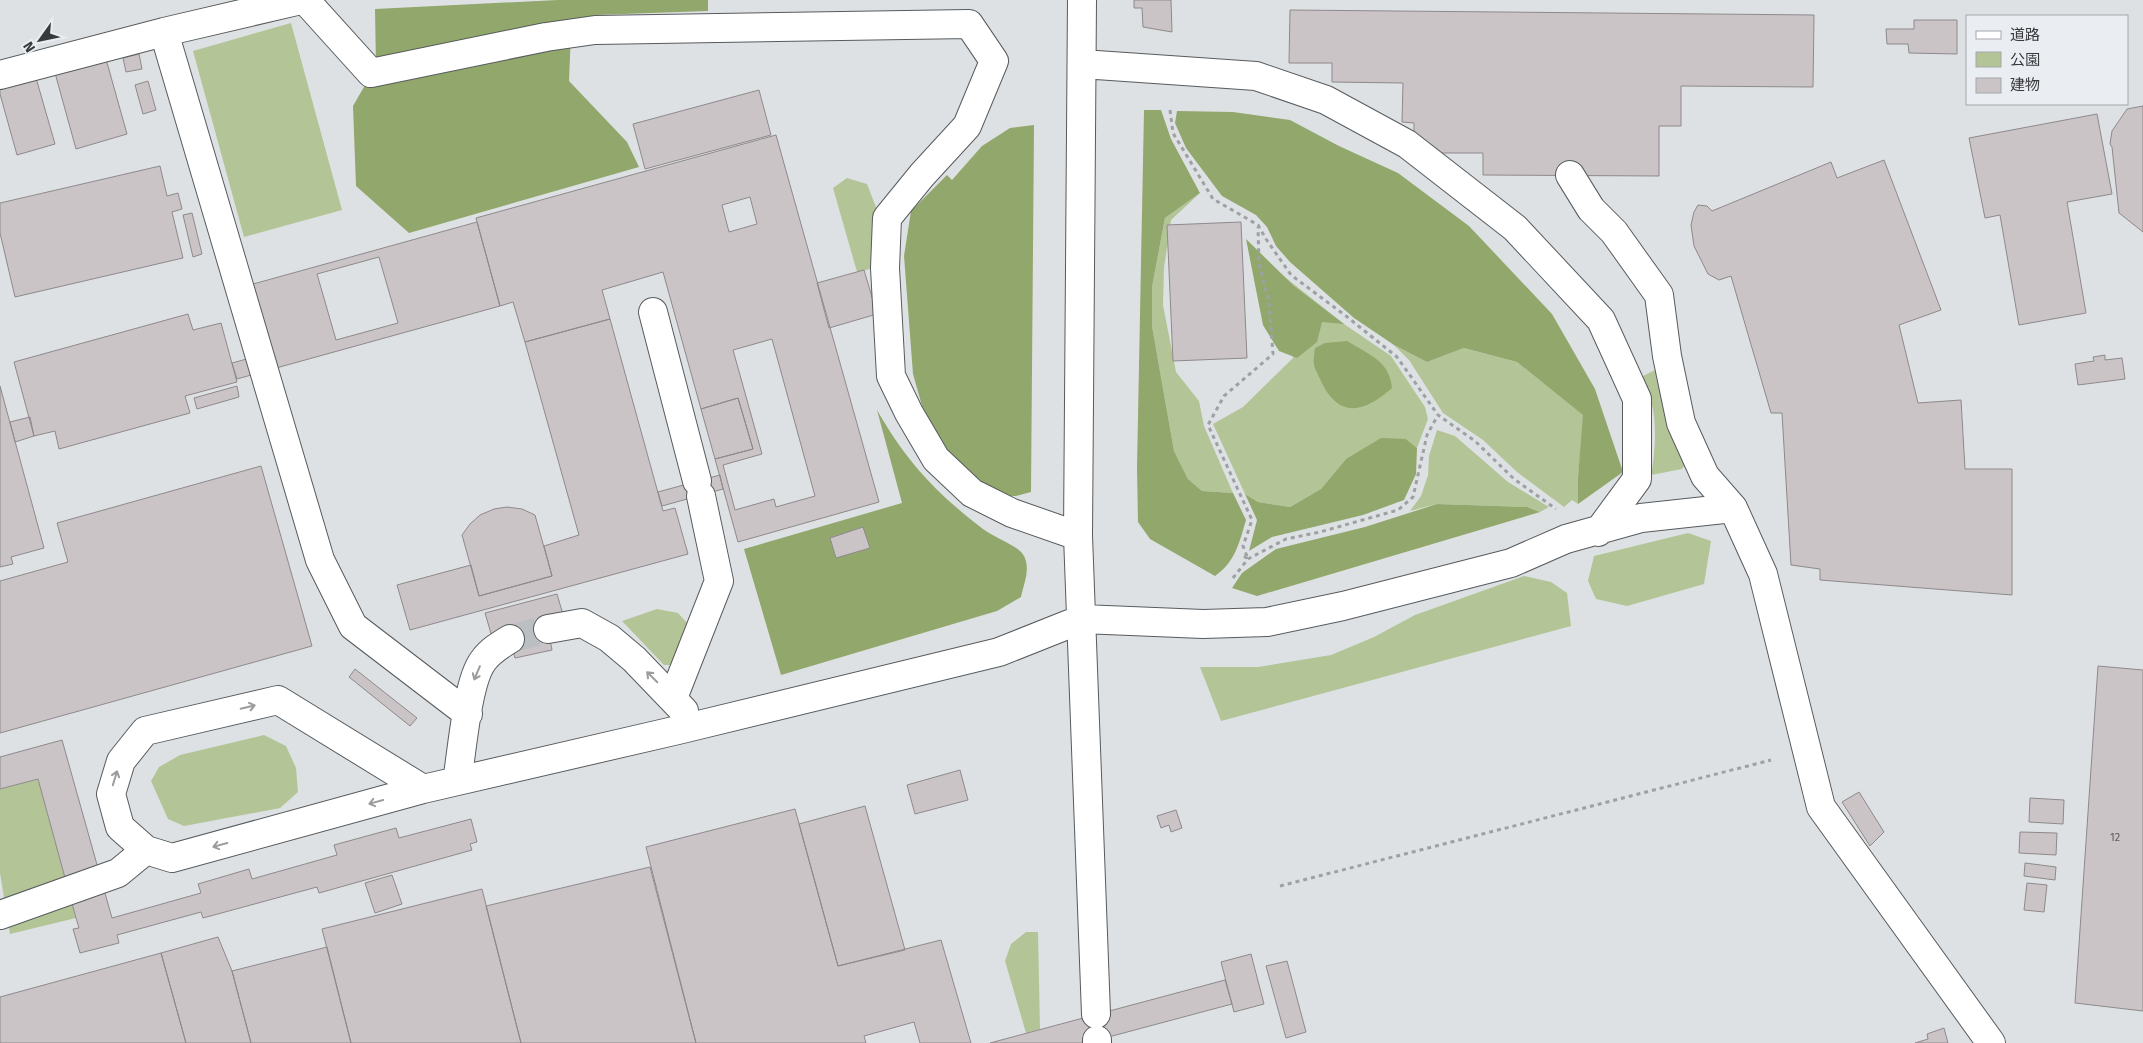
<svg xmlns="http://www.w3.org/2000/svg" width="2143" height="1043" font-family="'Fira Sans','Noto Sans JP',sans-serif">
  <rect width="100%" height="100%" fill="#dde1e4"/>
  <path fill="#b3c596" d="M291 23 342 210 244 237 193 51Z
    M847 178 867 184 879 215 870 269 857 272 833 188Z
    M1200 193 1171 220 1164 268 1163 305 1176 372 1199 401 1204 426 1233 493 1202 491 1188 479 1174 451 1152 326V287L1165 218Z
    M1281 274 1344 324 1391 356 1425 407 1428 419 1417 448 1406 439 1346 459 1321 489 1290 507 1258 502 1245 494 1213 424 1243 407 1293 358 1287 305Z
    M1394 345 1427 362 1464 348 1517 362 1584 415 1578 477V504L1572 500 1564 507 1517 472 1483 440 1443 413 1409 360Z
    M1657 369 1686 463 1682 469 1651 475C1655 455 1657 425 1652 405 1648 394 1642 388 1643 376Z
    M1437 430 1455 436 1508 482 1549 507 1540 512 1527 507 1437 504 1410 511 1421 496 1428 475 1429 456Z
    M1688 533 1711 541 1704 584 1627 606 1596 599 1588 581 1594 556Z
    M1524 576 1551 582 1567 593 1571 626 1221 721 1200 667H1258L1331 655 1374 637 1415 615Z
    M657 609 678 613 689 625 673 665H664L622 621Z
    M264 735 286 746 296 768 298 792 280 808 184 826 168 819 151 781 159 767 180 755Z
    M38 779 76 918 10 934 0 873V789Z
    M1026 932H1038L1040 1029 1026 1033 1005 961 1011 944Z"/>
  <path fill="#92a76b" d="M558 0H708V11L594 15 571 32 569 81 627 142 639 167 409 233 356 186 353 106 376 66 375 9Z
    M1144 110H1161L1171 139 1200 193 1165 218 1152 287V326L1174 451 1188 479 1202 491 1233 493 1246 520C1239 544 1235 562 1215 576L1150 539 1138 522 1137 468Z
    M1177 111 1233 112 1290 120 1339 146 1398 173 1469 226 1552 314 1595 389 1623 472 1578 504V477L1583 415 1517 362 1464 348 1427 362 1394 345 1354 318 1290 262 1276 246 1267 227 1256 215 1222 196 1186 148 1175 123Z
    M1034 125 1031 492 1016 496H997L943 455 924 413 913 374 904 256 911 211 947 175 952 180 982 146 1010 128Z
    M1246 239 1294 286 1344 324 1322 322 1317 342 1297 358 1279 351 1263 325Z
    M1347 341C1368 354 1390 361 1392 388 1365 412 1339 420 1321 381 1314 366 1312 366 1315 348L1325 343Z
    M877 410C906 461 937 494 983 529 992 536 1017 546 1022 553 1032 566 1024 583 1021 597L997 611 781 675 744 549 902 503Z
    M1381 438 1406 439 1417 448 1416 474 1404 500 1363 515 1272 537 1249 551 1257 520 1245 494 1258 502 1290 507 1321 489 1346 459Z
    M1437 504 1527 507 1540 512 1257 596 1232 588 1242 573 1276 549 1365 527Z"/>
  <path fill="#cac4c7" stroke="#8e898b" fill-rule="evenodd" d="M1134 0H1171L1172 32 1143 27 1142 8H1134Z
    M1290 10 1814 15 1813 87 1681 86V126H1659V176L1483 175V153H1442L1414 134V123L1402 122 1403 83 1332 82V63H1289Z
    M1914 20H1957V54L1909 53 1908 44H1887L1886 29H1914Z
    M139 54 142 69 126 72 123 58Z
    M106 59 127 134 76 149 55 73Z
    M36 78 55 144 17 155 0 94V87Z
    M148 81 156 110 143 114 135 85Z
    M759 90 771 135 645 169 633 124Z
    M2143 106V232L2119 213 2112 147 2110 144 2112 131 2127 109Z
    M2097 114 2112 194 2067 202 2086 313 2019 325 2000 215 1985 218 1969 138Z
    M776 135 879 502 738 542 715 459 753 449 738 398 701 409 663 272 602 290 610 319 525 342 513 302 500 306 476 218ZM750 197 757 224 729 232 722 205ZM772 339 815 496 776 507 774 499 735 510 723 465 762 454 733 350Z
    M1884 160 1941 310 1899 325 1918 403 1961 400 1965 469H2012V595L1820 580V569L1791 565 1782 413H1771L1731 276 1719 280 1708 274 1694 246 1691 225 1694 212 1698 205 1707 206 1712 211 1831 162 1837 178Z
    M160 166 167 196 178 193 182 209 172 212 183 258 15 297 0 233V203Z
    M192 213 202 254 193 257 183 215Z
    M477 222 500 306 269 370 246 286ZM379 257 398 323 336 340 317 274Z
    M1241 222 1247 358 1173 361 1167 225Z
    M864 270 877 314 829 328 817 283Z
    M188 314 193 330 221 323 237 382 185 396 190 413 59 449 55 431 34 436 14 362Z
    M610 319 663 511 675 508 688 554 410 630 397 585 471 565 479 596 552 576 544 546 579 535 525 342Z
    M265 354 269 370 237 379 232 363Z
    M2105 355V360L2122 358 2125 379 2078 385 2075 364 2094 361 2093 357Z
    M0 386 44 548 11 557 13 564 0 567Z
    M237 386 239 397 197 409 194 398Z
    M738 398 753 449 715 459 701 409Z
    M30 417 34 436 15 442 10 422Z
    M261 466 312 646 0 733V581L68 562 57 523Z
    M720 475 723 489 662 506 658 492Z
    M507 507 522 509 535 515 552 576 479 596 462 535 470 524 480 515 494 509Z
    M863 527 870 548 836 558 830 538Z
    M557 594 564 618 548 629 552 650 515 658 508 633 492 637 485 613Z
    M2098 666 2143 670V1011L2075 1003Z
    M355 669 417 718 410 726 349 677Z
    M62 740 112 918 201 893 198 884 249 869 252 879 337 855 334 845 396 828 399 838 471 819 477 842 470 844 472 850 319 893 317 887 203 918 201 912 117 935 119 943 80 953 73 929 79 928 76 918 38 779 0 789V757Z
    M960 770 968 800 915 814 907 785Z
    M1859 792 1884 832 1870 846 1842 802Z
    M2030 798 2064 800 2063 824 2029 822Z
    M865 806 905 950 838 966 799 824Z
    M795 809 838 966 941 940 971 1043H920L914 1022 864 1036 866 1043H696L646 847Z
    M1176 810 1182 828 1171 832 1169 825 1161 828 1157 816Z
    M2020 832 2057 833 2056 855 2019 853Z
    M2025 863 2056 867 2055 880 2024 876Z
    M650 867 696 1043H521L486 906Z
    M392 875 402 904 375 913 365 883Z
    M2027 883 2047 885 2044 912 2024 910Z
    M482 889 521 1043H351L322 929Z
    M218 937 232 971 251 1043H186L161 953Z
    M327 947 351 1043H251L232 971Z
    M161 953 186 1043H0V997Z
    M1251 954 1264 1004 1234 1012 1221 962Z
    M1287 961 1306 1032 1286 1038 1266 966Z
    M1225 980 1232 1004 1086 1043H990Z
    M1944 1028 1948 1043H1915L1928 1039 1927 1034Z"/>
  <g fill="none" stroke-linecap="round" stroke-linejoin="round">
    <path stroke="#bcbfc2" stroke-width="28" stroke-dasharray="28 14" stroke-linecap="butt" d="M510 639 548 629"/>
    <g stroke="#575b5e" stroke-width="30">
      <path id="minor" d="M305 0 371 73 546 37 595 30 969 24 994 61 967 126 922 175 887 218 885 268 891 376 909 413 936 459 972 493 1012 513 1078 536
        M1082 0 1078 536 1096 1014
        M164 32 320 560 353 626 468 714
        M1082 64 1256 76 1326 100 1407 144 1515 228 1601 320 1637 399V479L1598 532
        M0 75 164 32 301 0
        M1570 175 1591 209 1614 232 1659 295 1667 356 1681 423 1705 476 1733 508
        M653 312 697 481
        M548 629 582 623 609 638 634 659 684 711
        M673 698 719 581 701 496
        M457 781C462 753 467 682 483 661 490 651 500 645 510 639
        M423 789 278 700 145 731 121 761 111 794 120 827 146 850 172 858 423 789 678 730 999 652 1082 619 1203 624 1267 622 1343 606 1511 563 1566 539 1641 518 1733 508 1763 574 1821 807 1991 1043
        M0 915 118 873 146 850
        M1097 1043V1040"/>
    </g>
    <path stroke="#9ea1a3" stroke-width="3" stroke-dasharray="4 4" stroke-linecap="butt" d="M1170 110 1173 133 1213 199 1258 225 1266 239 1291 275 1346 316 1397 357 1438 415 1475 441 1514 479 1556 509
      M1244 556 1248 559 1243 546 1252 520 1208 425 1224 396 1273 354 1269 302 1259 263 1258 227
      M1233 578 1248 559 1286 539 1320 532 1398 510 1413 497 1427 435 1438 415
      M1280 886 1771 760"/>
    <use href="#minor" stroke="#fff" stroke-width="28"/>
  </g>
  <defs><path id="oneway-shaft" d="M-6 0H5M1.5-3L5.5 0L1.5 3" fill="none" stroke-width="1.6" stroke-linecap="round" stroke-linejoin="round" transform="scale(1.25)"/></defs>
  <g stroke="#9c9c9d">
    <use href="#oneway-shaft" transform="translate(477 673) rotate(113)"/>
    <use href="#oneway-shaft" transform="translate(652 677) rotate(-135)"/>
    <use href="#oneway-shaft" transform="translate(248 707) rotate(-13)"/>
    <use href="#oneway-shaft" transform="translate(115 778) rotate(-73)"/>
    <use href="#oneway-shaft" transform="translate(376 802) rotate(165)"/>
    <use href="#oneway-shaft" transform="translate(220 845) rotate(165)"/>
  </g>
  <g text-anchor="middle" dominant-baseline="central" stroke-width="4.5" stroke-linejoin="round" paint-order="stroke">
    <g font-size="11" fill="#5c5c5e">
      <text x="2115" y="837">12</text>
    </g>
  </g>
  <rect x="1966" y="15" width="162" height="90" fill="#eaeef2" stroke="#a3a6a9"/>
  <rect x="1976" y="31" width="25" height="8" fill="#ffffff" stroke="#a3a6a9"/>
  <text x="2010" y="40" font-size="15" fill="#38393b">道路</text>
  <rect x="1976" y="52" width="25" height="15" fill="#b3c596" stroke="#a3a6a9"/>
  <text x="2010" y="65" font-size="15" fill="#38393b">公園</text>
  <rect x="1976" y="78" width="25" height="15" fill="#cac4c7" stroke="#a3a6a9"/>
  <text x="2010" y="90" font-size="15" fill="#38393b">建物</text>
  <g transform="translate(40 40) rotate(237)" stroke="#eaeef2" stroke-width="4" paint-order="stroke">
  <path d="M0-4L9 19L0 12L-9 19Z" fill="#38393b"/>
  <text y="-8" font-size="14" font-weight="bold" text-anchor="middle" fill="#38393b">N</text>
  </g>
</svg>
